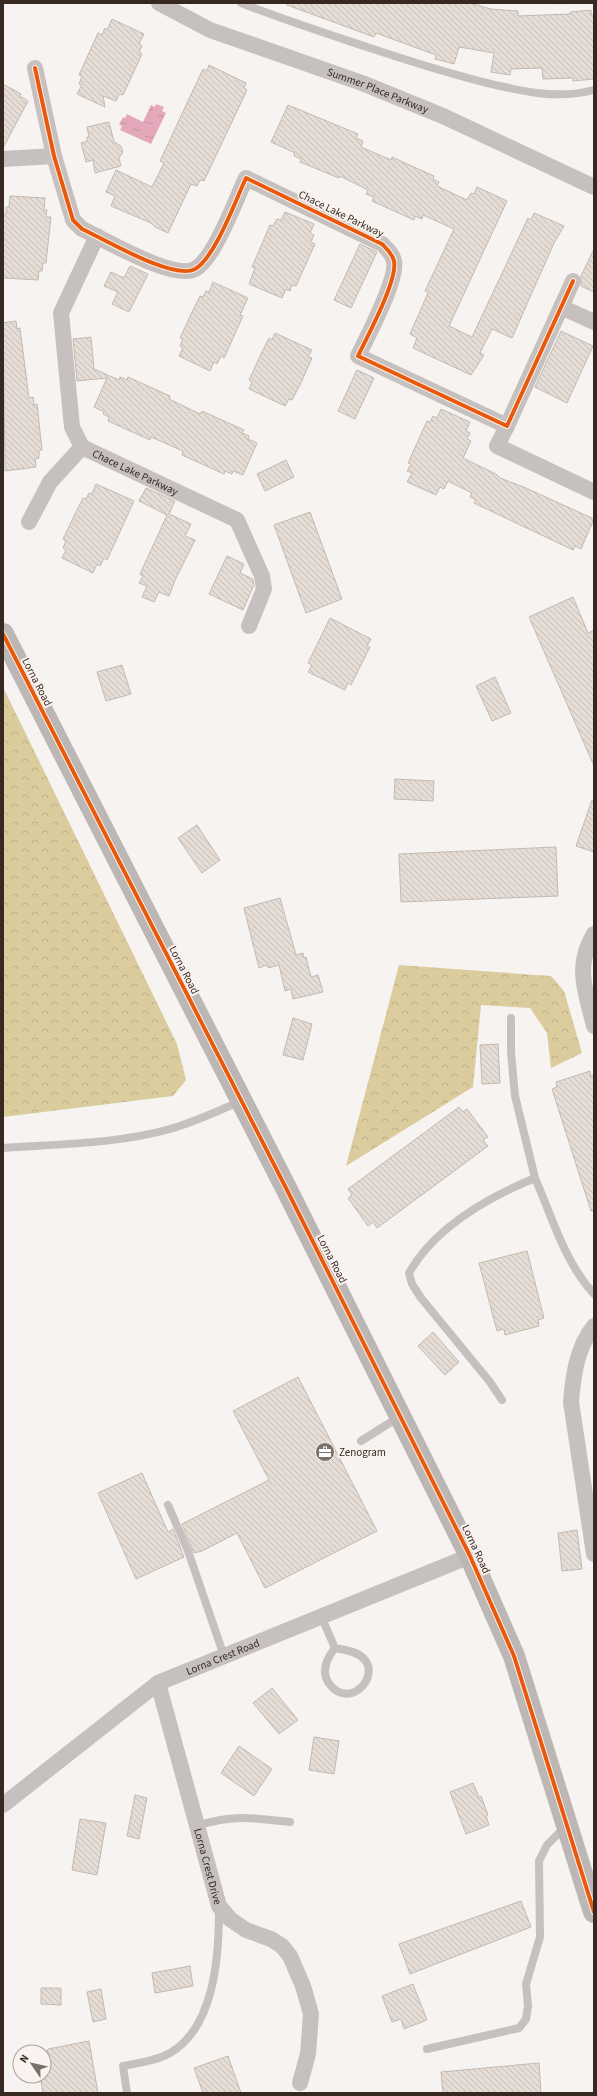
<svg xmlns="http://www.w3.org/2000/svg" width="597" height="2096" font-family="'Source Sans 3',sans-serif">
  <defs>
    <pattern id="forest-crowns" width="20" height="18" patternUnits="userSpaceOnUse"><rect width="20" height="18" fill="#dbcc9e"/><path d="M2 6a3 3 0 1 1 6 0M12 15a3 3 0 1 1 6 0" fill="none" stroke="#bdaf88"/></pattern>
    <pattern id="water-ripples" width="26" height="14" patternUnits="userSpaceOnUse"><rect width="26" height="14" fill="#e3a9ba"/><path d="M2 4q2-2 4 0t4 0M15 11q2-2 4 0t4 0" fill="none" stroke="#c391a0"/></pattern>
    <pattern id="building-back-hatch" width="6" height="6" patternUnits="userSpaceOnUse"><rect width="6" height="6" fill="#e5ddd5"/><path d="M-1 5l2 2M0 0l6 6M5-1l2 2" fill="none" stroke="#c5beb7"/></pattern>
  </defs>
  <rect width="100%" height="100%" fill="#f7f3f1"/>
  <path fill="url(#forest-crowns)" d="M3 687 177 1044 186 1080 173 1096 3 1117Z
    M399 965 551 976 564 991 582 1053 551 1068 547 1033 530 1008 481 1005 473 1087 346 1166Z"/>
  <path fill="url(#water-ripples)" d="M156 104 164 107 162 111 166 113 151 144 120 130 122 126 119 125 123 117 125 118 127 114 143 122 151 105 155 107Z"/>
  <path fill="url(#building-back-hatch)" stroke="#c1bab4" d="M287 3H470L491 9 518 11V16L570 14V12L591 10 592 16H594V79L573 81V78L543 79 542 68 511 69 510 75 491 72 494 53 459 47 454 64 435 59 436 55 376 33 374 37 287 5Z
    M112 19 144 34 139 44 142 46 139 52 142 54 123 95 119 94 116 101 103 96 105 107 77 94 82 85 79 84 82 76 79 75 98 33 102 35 105 28 107 30Z
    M209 65 246 83 244 88 247 90 204 181 200 180 197 186 191 184 168 233 155 227 151 223 111 206 115 196 106 192 116 170 152 187 164 163 160 161 203 69 207 71Z
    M3 84 21 94 20 96 28 101 3 148Z
    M288 105 358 134 356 138 363 141 361 147 391 160 392 157 434 176 433 179 439 182 437 186 467 200 471 193 474 194 477 187 507 201 449 326 472 337 528 218 531 220 534 213 564 226 554 243 512 338 492 329 480 353 484 355 471 375 413 348 417 338 410 334 428 293 425 291 454 229 423 215 422 219 415 216 414 220 372 201 374 197 366 194 368 190 340 176 339 178 300 162 301 159 294 156 295 153 271 142Z
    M109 122 114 142 121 146 123 152 119 158 121 166 95 173 93 160 86 162 81 143 87 141V137H89L87 127Z
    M10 196 45 198 44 210H47L46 217H51L46 263H43L42 271H39L38 280 3 278V214H6V207H9Z
    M285 212 314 224 310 233 314 235 311 242 315 244 296 286 292 285 290 291 286 289 282 298 249 284 255 268 252 267 270 225 273 226 277 219 281 220Z
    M360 244 377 252 351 308 334 300Z
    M594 249V292L581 286V276Z
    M130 266 148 274 129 312 112 304 118 292 104 286 111 272 124 278Z
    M213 282 248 298 240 315 243 316 224 358 221 356 217 364 214 362 210 371 179 356 183 348 180 346 183 339 180 338 192 312 200 296 203 297 206 291 209 292Z
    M16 321 17 329 20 328 29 398 33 397 34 405 37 404 42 450 39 451V458L35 459 36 467 5 471 3 323Z
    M561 331 593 346 567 403 535 387Z
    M275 333 312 350 308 357 312 358 300 385 292 400 289 399 285 406 249 389 252 382 249 380 261 354 269 338 272 340Z
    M91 337 94 369 119 380 120 377 127 380 128 377 170 396 169 399 200 414 202 411 244 430 242 433 249 436 248 439 257 443 243 475 233 471 232 474 225 471 224 474 182 455 183 451 158 440 151 437 150 440 108 421 109 417 103 414 104 412 94 407 107 378 77 381 73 339Z
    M357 370 374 378 355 419 338 411Z
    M441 409 470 422 466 431 470 433 467 439 471 441 463 458 496 474 500 478 526 488 594 519 581 549 575 546 573 550 474 503 476 500 470 497 472 493 448 481 444 489 440 487 436 495 407 482 412 473 407 471 411 464 408 463 427 421 430 422 433 416 437 418Z
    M286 460 294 477 265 491 257 474Z
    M96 484 134 501 107 560 104 558 100 566 97 564 93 573 62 558 66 550 63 548 66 541 63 539 75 514 83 498 86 499 89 493 92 494Z
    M146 488 175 501 169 514 191 524 185 536 195 540 176 578 169 596 159 592 154 602 142 597 147 586 139 583 143 576 140 574 167 515 139 501Z
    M310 512 342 599 306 613 274 525Z
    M227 556 244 564 240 573 253 579 254 585 243 610 209 594Z
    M573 597 588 633 594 630V766L529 617Z
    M330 618 371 639 367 646 370 647 351 685 348 683 345 690 308 672 312 665 308 663Z
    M122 665 131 694 106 701 97 672Z
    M495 677 511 713 492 721 476 686Z
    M395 779 434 781 433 801 394 799Z
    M592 800 594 801V852L576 846Z
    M197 825 220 860 202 873 178 838Z
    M556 847 558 896 401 902 399 854Z
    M280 898 296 955 303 953 304 958 306 957 311 977 318 975 323 992 293 999 291 989 285 991 279 965 268 968 267 965 259 968 244 908Z
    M293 1018 312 1024 303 1060 283 1055Z
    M498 1044 500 1083 482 1084 480 1045Z
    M590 1071 591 1076 594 1075V1211H591L552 1089 557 1087 556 1082Z
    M459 1107 463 1112 467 1109 488 1137 483 1140 488 1146 377 1228 373 1222 368 1226 348 1198 352 1195 348 1189Z
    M527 1251 544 1318 538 1320 539 1326 505 1335 504 1329 497 1331 479 1263Z
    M433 1332 459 1362 445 1375 418 1346Z
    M298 1377 377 1531 265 1588 237 1533 202 1551 194 1553 182 1524 269 1480 233 1411Z
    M142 1473 168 1532 173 1529 184 1557 136 1579 98 1493Z
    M577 1530 582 1569 562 1571 558 1533Z
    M272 1688 298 1720 279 1734 253 1703Z
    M314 1737 339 1741 334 1774 309 1770Z
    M239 1746 272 1769 254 1796 221 1773Z
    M473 1783 479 1797 481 1796 488 1815 486 1816 489 1825 466 1834 450 1792Z
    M135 1795 147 1798 139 1839 127 1836Z
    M80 1819 106 1823 97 1875 72 1870Z
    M521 1901 531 1927 410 1974 399 1944Z
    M190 1966 193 1986 155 1993 152 1973Z
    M413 1984 427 2020 404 2029 401 2019 392 2022 382 1996Z
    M41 1988H61V2005L41 2004Z
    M101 1989 106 2019 93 2022 87 1992Z
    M89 2041 98 2093H43L40 2076H44V2056L48 2049Z
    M228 2056 241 2093H203L194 2068Z
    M539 2063 541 2093H443L441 2072Z"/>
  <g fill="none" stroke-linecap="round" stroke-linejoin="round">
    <path stroke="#b6b1b0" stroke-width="2.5" stroke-dasharray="2 3" stroke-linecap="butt" d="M549 3H571"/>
    <path stroke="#c6c0bf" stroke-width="8" d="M241 3C282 19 325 33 367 47 406 60 444 72 483 82 520 91 556 100 594 90
      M511 1018V1052L515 1096 535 1178
      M3 1148C58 1144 117 1144 170 1129 195 1122 218 1111 241 1101
      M502 1400 490 1382 421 1298 412 1284 409 1273C435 1227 489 1197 535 1178 552 1217 565 1263 594 1294
      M361 1441 399 1417
      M168 1505 188 1551 224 1656
      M321 1616 335 1648C344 1650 357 1651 364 1659 381 1677 348 1712 328 1682 321 1670 327 1658 335 1648
      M197 1826C233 1814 254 1818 290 1822
      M427 2049 519 2028 526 2019 528 2006 526 1984 540 1937 539 1861 547 1845 566 1826
      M127 2093 123 2066C138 2063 156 2061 170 2053 215 2027 219 1955 219 1909"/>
    <g stroke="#c6c0bf" stroke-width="16">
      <path id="s1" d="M159 3 210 30 362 83 443 116 594 187"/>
      <path d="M35 68 54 156 73 220 82 229C104 239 174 281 195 269 215 258 236 199 246 178L382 244C387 249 392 253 394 261 398 280 367 337 358 356L507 426 573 281"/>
      <path d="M3 159 54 156"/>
      <path d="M561 307 594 322"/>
      <path d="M507 426 497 446 594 492"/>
      <path id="s2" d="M82 447 237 520 262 576 264 589 249 626"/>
      <path d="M29 522 50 482 82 447 72 427 61 313 97 236"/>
      <path d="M594 934C574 967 586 992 594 1026"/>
      <path d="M594 1326C577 1347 573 1376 571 1402L594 1554"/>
      <path id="s3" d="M158 1683 219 1906 230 1919 246 1930 271 1939 282 1946 290 1956 303 1986 311 2014 308 2054 300 2083"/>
      <path id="s4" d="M3 1805 158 1683 470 1556"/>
    </g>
    <path stroke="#bcb6b5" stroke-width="22" d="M3 634 286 1188 470 1556 514 1656 594 1912"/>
    <g stroke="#faf2ee" stroke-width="6">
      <path id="cycleway" d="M35 68 54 156 73 220 82 229C104 239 174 281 195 269 215 258 236 199 246 178L382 244C387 249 392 253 394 261 398 280 367 337 358 356L507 426 573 281
        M3 634 286 1188 470 1556 514 1656 594 1912"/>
    </g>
    <use href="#cycleway" stroke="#e8590c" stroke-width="4"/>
  </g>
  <defs>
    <g id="office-disc" transform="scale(1)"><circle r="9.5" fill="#7a706a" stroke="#faf2ee"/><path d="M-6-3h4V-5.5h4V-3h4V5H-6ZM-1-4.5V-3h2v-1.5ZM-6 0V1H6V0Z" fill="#fff"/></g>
  </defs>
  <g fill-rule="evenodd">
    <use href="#office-disc" x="325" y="1452"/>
  </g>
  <g text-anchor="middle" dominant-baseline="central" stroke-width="4" stroke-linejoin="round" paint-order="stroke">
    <g font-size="11" fill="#372922" stroke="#faf2ee">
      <text stroke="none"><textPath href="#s1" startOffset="236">Summer Place Parkway</textPath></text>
      <text transform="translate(341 214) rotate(26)">Chace Lake Parkway</text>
      <text stroke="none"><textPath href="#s2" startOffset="59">Chace Lake Parkway</textPath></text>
      <text transform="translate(37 682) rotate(63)">Lorna Road</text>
      <text transform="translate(184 970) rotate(63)">Lorna Road</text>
      <text transform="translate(332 1259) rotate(63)">Lorna Road</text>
      <text transform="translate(476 1549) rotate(65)">Lorna Road</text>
      <text stroke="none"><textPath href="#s4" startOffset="267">Lorna Crest Road</textPath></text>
      <text stroke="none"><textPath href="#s3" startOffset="190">Lorna Crest Drive</textPath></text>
    </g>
    <g font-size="11" fill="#372922" stroke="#faf2ee" text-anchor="start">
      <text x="339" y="1452">Zenogram</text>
    </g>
  </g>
  <rect width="597" height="2096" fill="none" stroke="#372922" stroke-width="8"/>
  <g transform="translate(32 2064) rotate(304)"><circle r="19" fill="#faf2ee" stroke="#aca29c"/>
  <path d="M0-3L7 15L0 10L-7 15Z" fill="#7a706a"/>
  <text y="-6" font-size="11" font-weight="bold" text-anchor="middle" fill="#372922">N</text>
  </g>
</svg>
